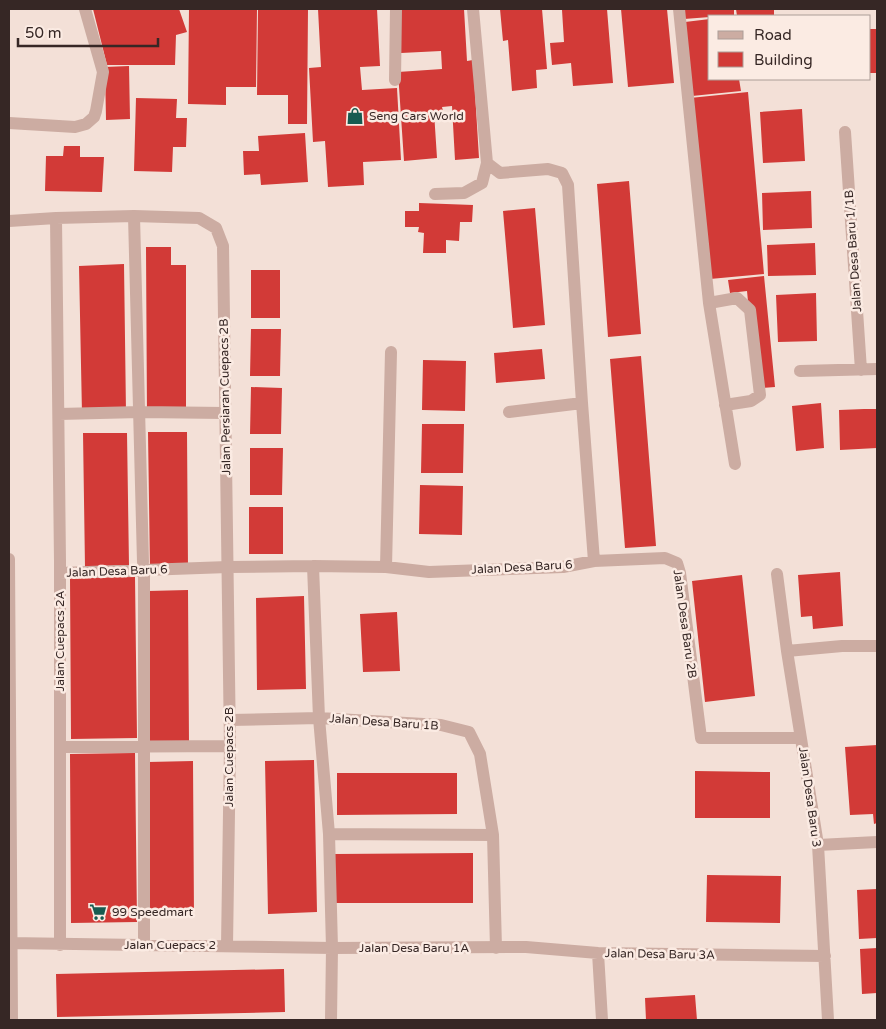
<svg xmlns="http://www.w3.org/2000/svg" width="886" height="1029" font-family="'Varela Round',sans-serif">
  <rect width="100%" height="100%" fill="#f3e0d7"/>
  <path fill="#d23a37" d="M93 9H179L187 32 176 35 175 65H107Z
    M189 9H257L256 87H226V105L188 104Z
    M258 9H308L307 124H288V95H257Z
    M318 9H377L380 66 360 67 362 90 397 88 401 160 363 162 364 185 328 187 325 141 313 142 309 68 321 67Z
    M397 9H464L467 61 473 60 479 158 455 160 452 106 442 107 443 111 434 112 437 158 404 161 398 72 442 69 441 51 401 53Z
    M500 9H542L547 69 536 70 537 88 512 91 508 40 503 41Z
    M582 9H607L613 83 573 86 571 63 552 65 550 43 564 42 562 10Z
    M621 9H667L674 83 628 87Z
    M684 9H734V15L710 16V17L684 19Z
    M736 9H774V16H737Z
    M710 19V79H739L741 91 692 96 685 22Z
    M870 29H877V73H870Z
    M129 66 130 119 106 120 105 67Z
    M748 92 764 274 710 279 690 98Z
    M136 98 177 99 176 118H187L186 147H173L172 172 134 171Z
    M802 109 805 161 763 163 760 112Z
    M305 133 308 182 261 185 260 174 244 175 243 151H259L258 136Z
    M64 146H80V157H104L102 192 45 191 46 156H63Z
    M629 181 641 334 608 337 597 184Z
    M811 191 812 228 763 230 762 193Z
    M419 203 473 205 472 222H460L459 241 446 240V253H423L424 233 418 232 419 227H405V211H419Z
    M535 208 545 325 513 328 503 211Z
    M815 243 816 275 768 276 767 245Z
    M146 247H171V265H186V414L147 415Z
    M124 264 126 413 82 414 79 266Z
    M251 270H280V318H251Z
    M764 276 775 387 762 388 755 374 747 291 730 293 728 280Z
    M816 293 817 341 778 342 776 295Z
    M251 329H281L280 376H250Z
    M542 349 545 379 496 383 494 353Z
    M641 356 656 546 625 548 610 359Z
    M423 360 466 361 465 411 422 410Z
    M251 387 282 388 281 434H250Z
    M821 403 824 448 796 451 792 406Z
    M864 409H877V448L840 450 839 410Z
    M422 424H464L463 473H421Z
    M148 432H187L188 568 150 569Z
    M83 433H127L129 566 85 567Z
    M250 448H283L282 495H250Z
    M420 485 463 486 462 535 419 534Z
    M249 507H283V554H249Z
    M840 572 843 626 813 629 812 616 801 617 798 575Z
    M742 575 755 696 705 702 692 581Z
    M135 577 137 738 71 739 70 578Z
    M188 590 189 744H149L148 591Z
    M304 596 306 689 257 690 256 598Z
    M397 612 400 671 363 672 360 614Z
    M877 745V823L874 824 873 814 850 815 845 747Z
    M135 753 137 922 71 923 70 754Z
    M314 760 317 912 268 914 265 761Z
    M193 761 194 915 149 916 148 762Z
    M695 771 770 772V818H695Z
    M337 773H457V814L337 815Z
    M473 853V903H335V854Z
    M707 875 781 876 780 923 706 922Z
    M877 889V938L859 939 857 890Z
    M877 948V993L862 994 860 949Z
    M284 969 285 1012 57 1017 56 974Z
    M695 995 697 1020H646L645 998Z"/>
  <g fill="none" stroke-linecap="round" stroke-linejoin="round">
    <path stroke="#ccaca2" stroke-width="12" d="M473 9 487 163 500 173 548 169 562 173 568 185 582 403 594 561
      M679 9 709 303 735 464
      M395 80 396 9
      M9 123 75 127 86 124 94 117 96 111 103 72 85 9
      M845 132 861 370
      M435 194 464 193 482 183 487 163
      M134 216 143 562
      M56 218 60 562V945
      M9 221 56 218 134 216 199 218 216 228 223 246 230 746 227 946
      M709 303 737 298 750 310 760 395 751 401 725 405
      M800 371 877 369
      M509 412 582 403
      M59 414 140 412 225 413
      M9 559 12 1020
      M313 566 319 718 329 834 332 948 331 1020
      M386 567 391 352
      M144 571V945
      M60 573 228 567 313 566 386 567 429 572 563 567 594 561 665 558 677 563 680 573 701 738H801
      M777 574 787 651 818 845 828 1020
      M787 651 842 646H877
      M230 720 319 718 441 725 469 732 480 754 493 835 496 948
      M60 747 230 746
      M329 834 493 835
      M818 845 877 842
      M9 943 332 948 526 947 598 953 825 956
      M598 953 602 1020"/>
  </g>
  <defs>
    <g id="shop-bare" transform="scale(1.35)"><path d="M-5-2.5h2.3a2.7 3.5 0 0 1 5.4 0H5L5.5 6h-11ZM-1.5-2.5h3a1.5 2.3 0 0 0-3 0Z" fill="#175b51" stroke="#fbebe3" stroke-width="2.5" paint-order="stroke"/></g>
    <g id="supermarket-bare" transform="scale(1.35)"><path d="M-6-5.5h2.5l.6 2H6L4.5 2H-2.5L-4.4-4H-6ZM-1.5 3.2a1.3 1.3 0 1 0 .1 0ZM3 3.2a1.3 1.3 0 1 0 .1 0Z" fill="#175b51" stroke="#fbebe3" stroke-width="2.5" paint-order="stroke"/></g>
  </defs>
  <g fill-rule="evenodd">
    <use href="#shop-bare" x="355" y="116"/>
    <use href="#supermarket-bare" x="98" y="912"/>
  </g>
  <g text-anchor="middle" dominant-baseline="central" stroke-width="5" stroke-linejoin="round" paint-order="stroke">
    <g font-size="12" fill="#362725" stroke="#fbebe3" text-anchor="start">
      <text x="369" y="116">Seng Cars World</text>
      <text x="112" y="912">99 Speedmart</text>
    </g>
    <g font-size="12" fill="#362725" stroke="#fbebe3">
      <text transform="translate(853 251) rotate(-94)">Jalan Desa Baru 1/1B</text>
      <text transform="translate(225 397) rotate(-91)">Jalan Persiaran Cuepacs 2B</text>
      <text transform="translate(522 567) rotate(-3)">Jalan Desa Baru 6</text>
      <text transform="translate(117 571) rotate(-2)">Jalan Desa Baru 6</text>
      <text transform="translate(685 624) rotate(82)">Jalan Desa Baru 2B</text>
      <text transform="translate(60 641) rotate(-90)">Jalan Cuepacs 2A</text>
      <text transform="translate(384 722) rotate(4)">Jalan Desa Baru 1B</text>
      <text transform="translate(229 757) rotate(-90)">Jalan Cuepacs 2B</text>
      <text transform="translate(810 797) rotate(82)">Jalan Desa Baru 3</text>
      <text x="170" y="945">Jalan Cuepacs 2</text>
      <text x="414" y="948">Jalan Desa Baru 1A</text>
      <text transform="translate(660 954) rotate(1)">Jalan Desa Baru 3A</text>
    </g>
  </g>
  <rect width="886" height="1029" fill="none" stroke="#362725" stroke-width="20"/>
  <rect x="708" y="15" width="162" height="65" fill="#fbebe3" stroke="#ac9d97"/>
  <rect x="718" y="31" width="25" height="8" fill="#ccaca2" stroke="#ac9d97"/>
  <text x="754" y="40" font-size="15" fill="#362725">Road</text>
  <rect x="718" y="52" width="25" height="15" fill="#d23a37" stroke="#ac9d97"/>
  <text x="754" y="65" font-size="15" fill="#362725">Building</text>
  <path d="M18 38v8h140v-8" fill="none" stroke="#362725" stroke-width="2.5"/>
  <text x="25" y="38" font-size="15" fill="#362725" stroke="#fbebe3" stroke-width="4" paint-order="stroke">50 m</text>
</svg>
